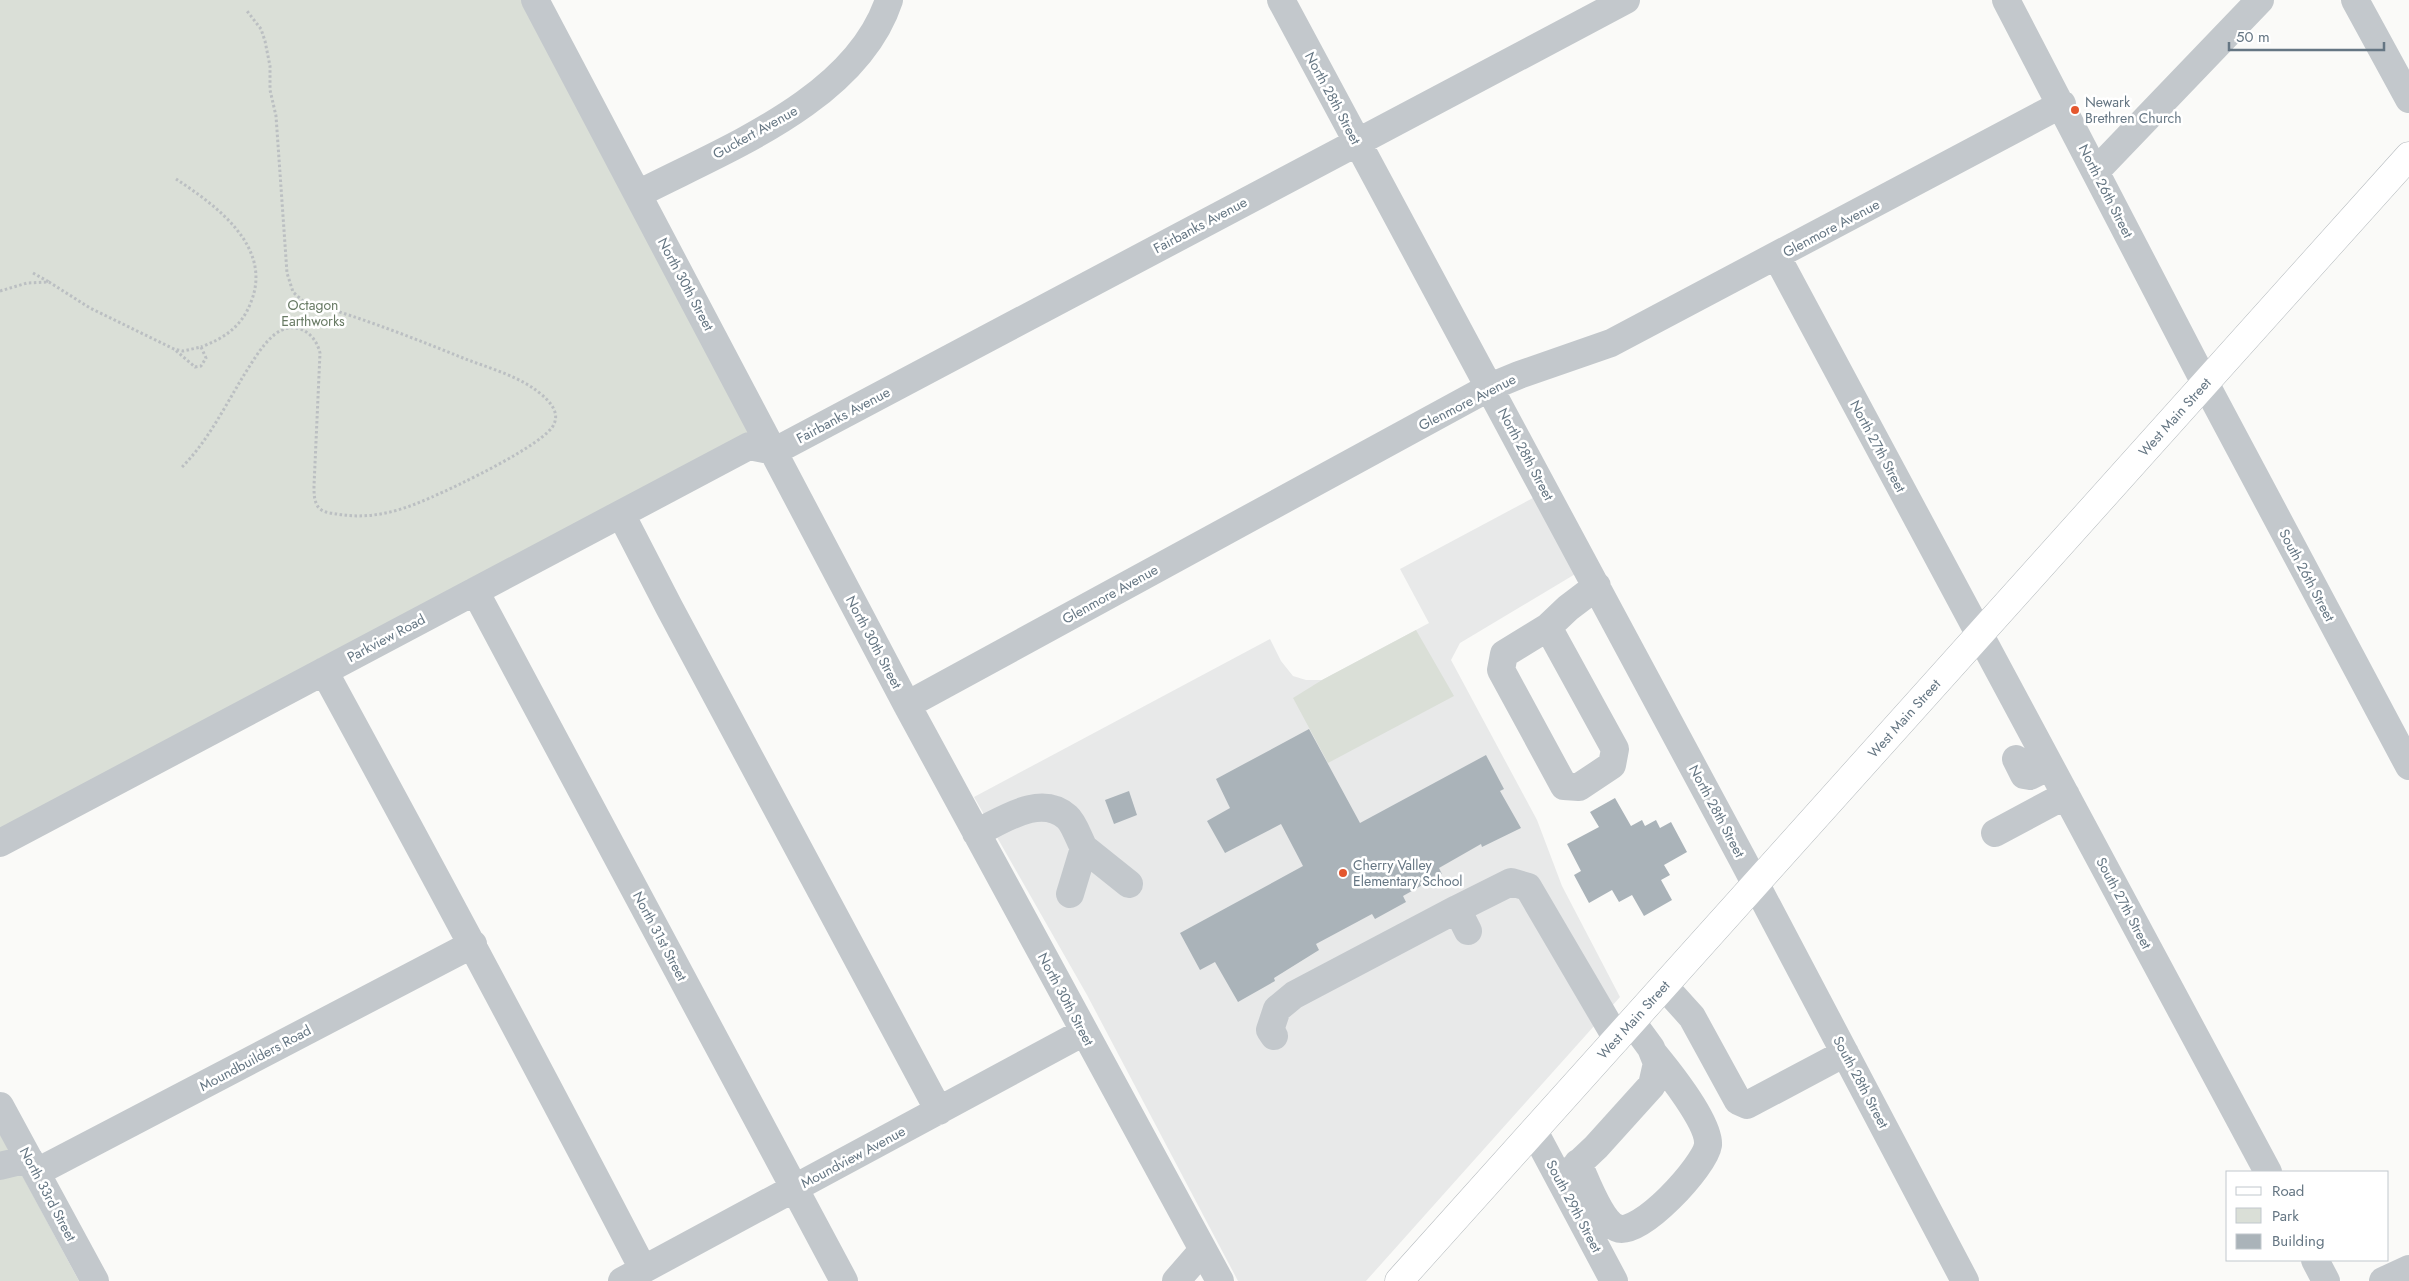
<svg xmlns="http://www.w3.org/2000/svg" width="2409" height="1281" font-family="Jost,sans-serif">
  <rect width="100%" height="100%" fill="#fafaf8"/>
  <path fill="#e8e9e9" d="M1546 491 1587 567 1460 643 1451 660 1537 820 1562 886 1620 997 1366 1281H1238L1087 995 974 797 1270 639 1281 661 1293 676 1306 680H1322L1429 623 1400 569Z"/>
  <path fill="#dadfd7" d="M0 0H528L752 432 0 837Z
    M1416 630 1454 696 1328 763 1293 698 1322 680Z
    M0 1134 79 1281H0Z"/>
  <path fill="#aab3b9" d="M1309 729 1360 823 1486 755 1504 789 1500 791 1521 828 1482 847 1481 844 1439 868 1442 874 1403 896 1406 902 1375 919 1372 914 1316 944 1319 950 1274 978 1275 981 1238 1002 1215 962 1200 970 1180 933 1303 866 1281 824 1225 853 1207 821 1230 808 1216 779Z
    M1129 791 1137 815 1114 824 1105 800Z
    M1615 798 1631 826 1642 820 1645 826 1656 820 1660 828 1671 822 1687 852 1664 865 1670 875 1661 880 1672 900 1644 916 1632 895 1619 902 1612 890 1589 903 1574 875 1581 871 1567 844 1599 827 1590 812Z"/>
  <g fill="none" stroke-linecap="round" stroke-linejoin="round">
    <g stroke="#b5babe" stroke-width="29">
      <g id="major">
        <path id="s1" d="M1399 1281 2409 156"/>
      </g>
    </g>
    <path stroke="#bbbfc2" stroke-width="3" stroke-dasharray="2.5 2.5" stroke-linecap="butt" d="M176 179C217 206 273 247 251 302 242 326 225 338 201 347
      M33 273 49 282
      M0 291 27 283 49 282 90 308 174 349 183 351 201 347 206 358 201 366 195 367 174 349
      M182 467C208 441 225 406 244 375 253 361 262 345 274 335 293 319 315 331 320 353L314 486C314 494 314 502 319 508 324 513 331 513 337 514 371 520 401 511 432 497 455 487 546 444 554 424 561 409 544 396 533 388 512 374 486 367 463 358 411 337 357 316 303 301L293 292 287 273 276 116 270 90V66L265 41 261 29 247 11"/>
    <path stroke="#c3c8cc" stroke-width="28" d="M535 0 907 705 1220 1281
      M1281 0 1743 860 1965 1281
      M2006 0 2205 383 2409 766
      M2355 0 2409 99
      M2096 171 2260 0
      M638 194C725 149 856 100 889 0
      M1777 257 2268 1172
      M775 451 1626 0
      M621 514 669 607 939 1111
      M475 591 844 1281
      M1548 627 1615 749 1612 765 1579 787 1564 786 1501 670 1504 654 1548 627 1568 608 1597 586
      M324 671C432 869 539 1069 643 1269
      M907 705 1490 387 1519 375 1611 343 2062 104
      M2016 759 2024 775 2030 776 2050 766
      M976 833C1002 821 1040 793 1067 817 1074 823 1079 839 1084 848
      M1995 833 2066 795
      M0 843 749 446 775 451
      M1070 894 1084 848 1129 884
      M1457 909 1511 882 1528 887 1617 1039
      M1664 986 1692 1017 1738 1101 1747 1105 1845 1053
      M1274 1036 1270 1030 1277 1009 1294 995 1457 909 1468 931
      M0 1106 95 1281
      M1534 1131 1614 1281
      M1578 1163C1586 1180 1600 1221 1617 1228 1639 1238 1705 1166 1708 1145 1710 1123 1668 1071 1654 1054
      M0 1166 29 1159
      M37 1172 473 944
      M1561 1180 1596 1147 1652 1085 1657 1063 1651 1048 1632 1022
      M2315 1260 2326 1281
      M622 1281 1084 1032
      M1176 1281 1203 1250
      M2383 1281 2409 1269"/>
    <use href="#major" stroke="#fff" stroke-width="28"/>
  </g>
  <g fill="#e4572e" stroke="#fff" stroke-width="2">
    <circle cx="2075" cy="110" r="5"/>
    <circle cx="1343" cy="873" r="5"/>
  </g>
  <g text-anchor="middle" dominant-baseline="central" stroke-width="5" stroke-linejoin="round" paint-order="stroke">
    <g font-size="14" fill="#657683" stroke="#fff">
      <text transform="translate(1333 98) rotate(62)">North 28th Street</text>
      <text transform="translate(755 132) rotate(-29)">Guckert Avenue</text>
      <text transform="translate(2106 191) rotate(63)">North 26th Street</text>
      <text transform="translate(1200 225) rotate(-28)">Fairbanks Avenue</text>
      <text transform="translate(1831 228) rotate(-28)">Glenmore Avenue</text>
      <text transform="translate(686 284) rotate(62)">North 30th Street</text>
      <text transform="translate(1467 402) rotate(-27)">Glenmore Avenue</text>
      <text transform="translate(843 415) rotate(-28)">Fairbanks Avenue</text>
      <text stroke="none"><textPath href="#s1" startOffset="1161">West Main Street</textPath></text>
      <text transform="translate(1878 446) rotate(62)">North 27th Street</text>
      <text transform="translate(1526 454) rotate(62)">North 28th Street</text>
      <text transform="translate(2307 575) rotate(62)">South 26th Street</text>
      <text transform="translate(1110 594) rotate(-29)">Glenmore Avenue</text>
      <text transform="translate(386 638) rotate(-28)">Parkview Road</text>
      <text transform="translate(874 642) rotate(62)">North 30th Street</text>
      <text stroke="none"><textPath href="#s1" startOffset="756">West Main Street</textPath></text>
      <text transform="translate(1717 811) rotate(62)">North 28th Street</text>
      <text transform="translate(2124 903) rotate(62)">South 27th Street</text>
      <text transform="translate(660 936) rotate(62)">North 31st Street</text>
      <text transform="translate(1066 999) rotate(62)">North 30th Street</text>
      <text stroke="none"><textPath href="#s1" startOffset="351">West Main Street</textPath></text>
      <text transform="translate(255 1058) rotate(-28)">Moundbuilders Road</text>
      <text transform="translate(1861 1082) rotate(62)">South 28th Street</text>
      <text transform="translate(853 1157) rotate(-28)">Moundview Avenue</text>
      <text transform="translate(48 1194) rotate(62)">North 33rd Street</text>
      <text transform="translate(1574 1206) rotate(62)">South 29th Street</text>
    </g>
    <g font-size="14" fill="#657683" stroke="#fff" text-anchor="start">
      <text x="2085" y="102">Newark<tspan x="2085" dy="16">Brethren Church</tspan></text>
      <text x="1353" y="865">Cherry Valley<tspan x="1353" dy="16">Elementary School</tspan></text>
    </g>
    <g font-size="14" fill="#687a64" stroke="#fff">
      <text x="313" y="305">Octagon<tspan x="313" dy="16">Earthworks</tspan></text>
    </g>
  </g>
  <rect x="2226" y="1171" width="162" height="90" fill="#ffffff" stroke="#c1c8cd"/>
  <rect x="2236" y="1187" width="25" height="8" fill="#ffffff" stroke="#c1c8cd"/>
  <text x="2272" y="1196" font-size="15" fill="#657683">Road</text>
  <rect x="2236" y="1208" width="25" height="15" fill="#dadfd7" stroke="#c1c8cd"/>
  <text x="2272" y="1221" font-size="15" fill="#657683">Park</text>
  <rect x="2236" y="1234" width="25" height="15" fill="#aab3b9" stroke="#c1c8cd"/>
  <text x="2272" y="1246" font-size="15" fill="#657683">Building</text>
  <path d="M2229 42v8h155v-8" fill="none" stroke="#657683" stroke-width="2.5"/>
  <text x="2236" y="42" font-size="15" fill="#657683" stroke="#ffffff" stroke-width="4" paint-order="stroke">50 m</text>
</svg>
